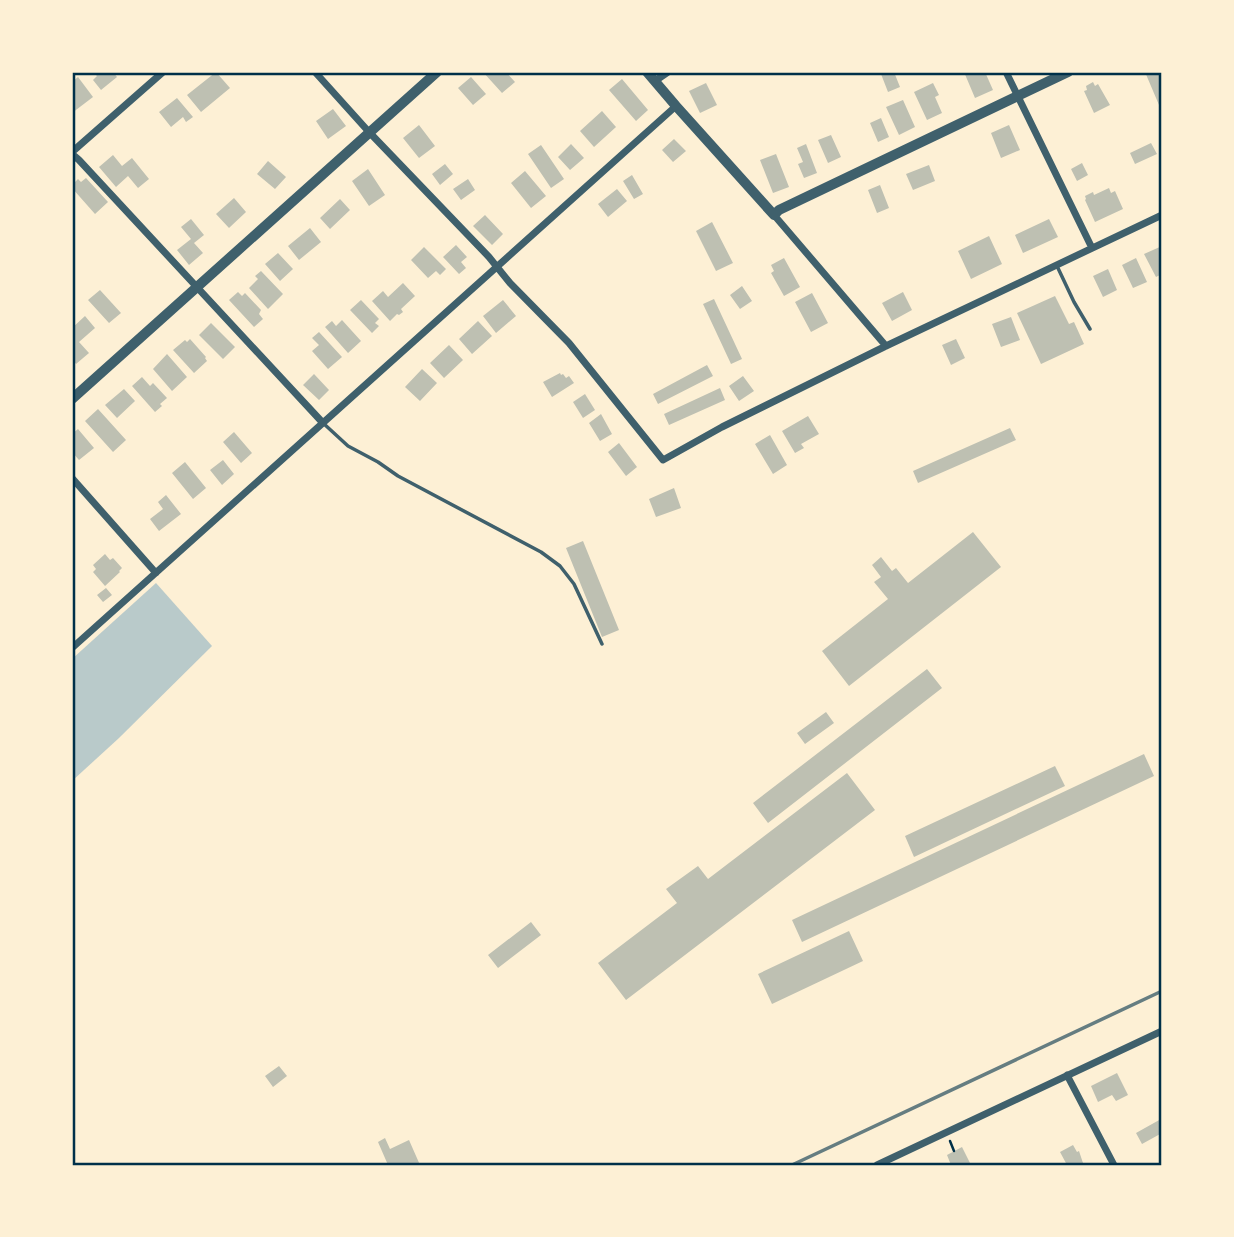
<svg xmlns="http://www.w3.org/2000/svg" width="1234" height="1237" font-family="'IBM Plex Serif',serif">
  <rect width="100%" height="100%" fill="#fdf0d5"/>
  <path fill="#b9caca" d="M156 583 212 646 119 738 72 781V659Z"/>
  <path fill="#bec0b2" d="M93 72H113L117 77 101 90 93 80 97 76Z
    M216 72 230 88 201 112 187 95Z
    M483 72H506L515 82 502 93Z
    M886 72H894L900 87 888 92 881 74Z
    M964 72H985L993 90 975 98Z
    M1145 72H1162V104L1159 105Z
    M78 77 93 97 72 113V82Z
    M471 77 486 94 473 105 458 88Z
    M622 79 648 110 636 121 609 90Z
    M1093 82 1095 86 1098 84 1110 105 1094 113 1084 91 1087 90 1086 86Z
    M706 83 717 105 700 113 689 91Z
    M933 83 939 95 935 97 942 113 927 120 914 92Z
    M177 98 193 117 186 122 183 117 171 127 159 112Z
    M903 100 915 127 899 135 886 107Z
    M333 109 346 126 328 139 316 121Z
    M602 111 616 127 594 147 580 131Z
    M881 118 889 137 878 142 870 123Z
    M419 125 435 146 419 158 403 138Z
    M1009 125 1020 150 1001 158 991 133Z
    M831 135 841 157 828 163 818 140Z
    M674 139 686 151 673 162 662 150Z
    M1151 143 1157 154 1135 164 1130 153Z
    M571 144 584 158 570 170 558 157Z
    M806 144 817 173 804 178 798 164 803 162 797 148Z
    M541 145 564 179 551 188 528 154Z
    M776 154 789 187 773 193 760 160Z
    M113 155 122 166 132 158 149 179 138 188 128 176 116 187 99 167Z
    M268 161 286 177 275 189 257 174Z
    M1082 163 1088 175 1077 181 1071 169Z
    M445 164 453 174 440 185 432 174Z
    M929 165 935 181 913 190 906 174Z
    M368 169 385 195 369 206 352 181Z
    M525 171 546 196 531 208 511 183Z
    M632 175 643 194 634 199 623 181Z
    M86 178 108 202 95 214 72 188V185L78 179 81 182Z
    M468 179 475 190 461 200 453 189Z
    M880 185 889 208 877 213 868 190Z
    M1109 188 1111 193 1115 191 1123 209 1095 222 1085 200 1086 199 1085 196 1093 192 1094 195Z
    M617 189 627 201 608 217 598 204Z
    M234 198 246 212 229 228 216 214Z
    M340 199 350 210 330 229 320 218Z
    M485 215 503 234 492 245 473 226Z
    M191 219 204 235 194 243 203 253 189 265 177 250 191 239 181 227Z
    M1049 219 1058 237 1023 253 1015 235Z
    M712 222 733 263 716 271 696 231Z
    M310 228 321 242 299 260 288 246Z
    M989 236 1002 264 971 279 958 251Z
    M456 245 467 257 461 262 466 268 459 274 443 257Z
    M1162 246V274L1156 277 1144 254Z
    M424 247 446 269 440 275 436 271 428 278 411 260Z
    M278 253 293 269 280 281 265 264Z
    M784 258 800 287 784 296 771 273 774 271 771 265Z
    M1136 258 1147 282 1133 288 1122 265Z
    M1108 269 1117 290 1103 297 1093 276Z
    M261 271 283 294 268 309 249 288 258 279 255 276Z
    M403 283 415 296 401 309 403 312 399 315 397 314 390 321 372 301 383 291 388 297Z
    M742 286 752 301 740 309 730 295Z
    M100 290 121 313 109 323 88 300Z
    M238 292 242 296 245 293 261 310 259 314 263 319 254 327 229 300Z
    M903 292 912 310 892 321 882 303Z
    M812 293 828 323 811 332 795 302Z
    M1055 296 1069 324 1074 322 1084 344 1041 364 1017 313Z
    M714 299 742 359 731 364 703 304Z
    M361 300 379 319 375 323 379 326 372 333 350 310Z
    M503 300 516 316 496 333 483 316Z
    M85 316 95 328 79 342 89 353 76 364 72 359V328Z
    M1011 317 1020 340 1001 347 992 324Z
    M342 320 361 341 348 353 325 327 332 321 336 326Z
    M478 321 492 336 472 354 459 339Z
    M211 323 235 347 223 359 199 335Z
    M319 332 342 357 328 369 312 351 319 345 312 338Z
    M190 339 206 357 205 358 207 361 194 373 173 350 185 340 187 342Z
    M956 339 965 358 951 365 942 345Z
    M449 345 463 360 444 378 430 363Z
    M167 354 187 377 172 391 153 369Z
    M707 365 713 376 658 404 653 394Z
    M422 369 437 383 420 401 405 387Z
    M560 373 561 375 563 374 566 378 569 376 574 383 552 397 543 382Z
    M314 374 329 390 319 400 303 385Z
    M743 376 754 391 739 401 729 386Z
    M142 377 150 386 153 383 167 398 160 404 162 406 155 412 132 386Z
    M720 388 725 400 669 425 664 414Z
    M124 389 135 401 117 418 105 405Z
    M585 394 595 410 583 418 573 402Z
    M98 409 126 440 113 452 85 421Z
    M601 414 612 434 600 441 589 423Z
    M808 416 819 434 801 444 804 448 795 453 782 431Z
    M1010 428 1016 440 918 483 913 471Z
    M78 429 94 448 79 460 72 452V434Z
    M234 432 252 453 241 463 223 442Z
    M770 435 787 465 773 474 755 444Z
    M619 443 637 467 626 476 608 452Z
    M223 460 234 474 222 485 210 470Z
    M185 462 206 488 193 499 172 473Z
    M674 488 681 508 656 517 649 499Z
    M166 495 181 514 159 531 150 519 163 509 158 502Z
    M973 532 1001 567 849 686 822 651 888 599 874 582 881 577 872 565 881 557 892 571 896 568 908 583Z
    M583 541 619 630 602 637 566 548Z
    M105 554 110 560 113 558 122 568 119 571 120 572 105 586 93 572 96 569 93 565Z
    M106 588 112 595 103 602 97 595Z
    M927 669 942 688 768 823 753 803Z
    M826 712 834 723 805 744 797 733Z
    M1144 754 1154 776 802 942 792 920Z
    M1055 766 1065 786 914 857 905 836Z
    M847 773 875 810 626 1000 598 963 677 903 666 889 698 866 708 879Z
    M531 922 541 935 498 968 488 955Z
    M849 931 863 961 772 1004 758 974Z
    M279 1066 287 1076 273 1087 265 1076Z
    M1117 1073 1128 1095 1116 1101 1112 1095 1098 1102 1091 1086Z
    M1161 1119 1162 1133 1142 1144 1136 1133Z
    M385 1138 390 1149 409 1140 420 1165H388L378 1142Z
    M1073 1145 1077 1152 1079 1151 1083 1163 1079 1165H1067L1060 1152Z
    M962 1147 971 1165H951L947 1155Z"/>
  <g fill="none" stroke-linecap="round" stroke-linejoin="round">
    <path stroke="#003049" stroke-width="2.5" d="M950 1141 954 1151"/>
    <path stroke="#3f606c" stroke-width="3.5" d="M1057 266 1074 302 1090 329
      M323 423 348 446 378 462 398 476 541 552 560 566 574 584 602 644"/>
    <path stroke="#3f606c" stroke-width="7" d="M315 72 369 132 489 257 510 283 569 343 663 460 722 427 886 346 1162 215
      M1006 72 1092 248
      M655 81 668 72
      M72 152 163 72
      M72 154 79 160 323 423
      M774 215 886 346
      M72 478 156 573
      M72 648 676 106
      M1067 1075 1114 1165
      M877 1165 1162 1031"/>
    <path stroke="#3f606c" stroke-width="10" d="M647 72 676 106 774 215 779 210 1068 72
      M72 399 437 72"/>
    <path stroke="#657d81" stroke-width="3.5" d="M792 1165 1162 991"/>
  </g>
  <rect width="1234" height="1237" fill="none" stroke="#fdf0d5" stroke-width="147"/>
  <rect x="74" y="74" width="1086" height="1090" fill="none" stroke="#003049" stroke-width="2.5"/>
</svg>
